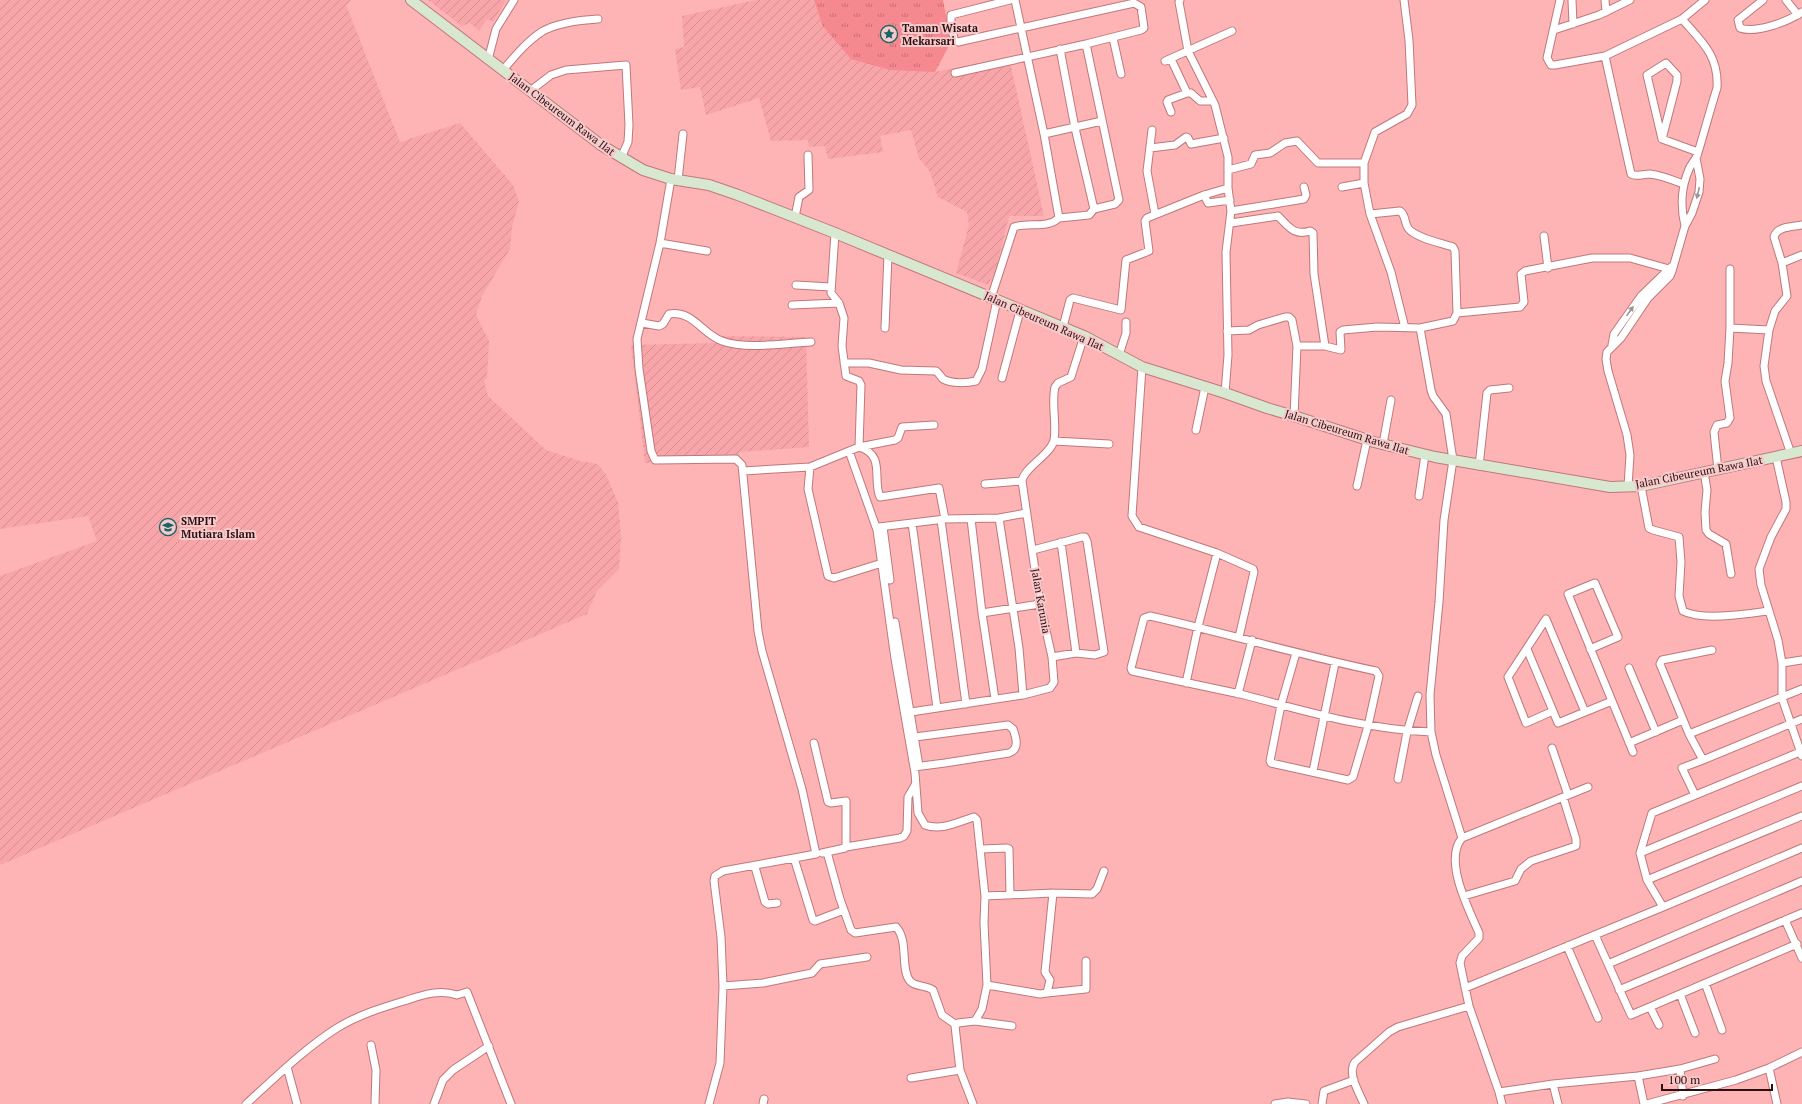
<svg xmlns="http://www.w3.org/2000/svg" width="1802" height="1104" font-family="'PT Serif',serif">
  <defs>
    <pattern id="industrial-furrows" width="10" height="10" patternUnits="userSpaceOnUse"><rect width="10" height="10" fill="#f8a5a9"/><path d="M-1 1l2-2M0 10L10 0M9 11l2-2" fill="none" stroke="#d58d90"/></pattern>
    <pattern id="park-tufts" width="24" height="20" patternUnits="userSpaceOnUse"><rect width="24" height="20" fill="#f6898f"/><path d="M3 7l-1-3M5 7V3M7 7l1-3M15 17l-1-3M17 17v-4M19 17l1-3" fill="none" stroke="#c76f73"/></pattern>
  </defs>
  <rect width="100%" height="100%" fill="#feb3b5"/>
  <path fill="url(#industrial-furrows)" d="M0 0H351L346 5 400 142 460 123 513 185 519 201 512 227 510 249 482 296 476 315 489 341 487 378 484 380 488 396 546 450 580 461 598 464 606 475 618 502 621 537 619 569 597 591 587 614 0 865V576L97 541 88 516 0 529Z
    M428 0H506L493 22 487 19 479 31 470 23 462 26Z
    M756 0H814L822 25 935 72 1009 57 1044 216H1009L996 270 988 285 956 273 969 225 967 212 938 197 930 172 919 158 911 130 880 136 883 152 828 159 825 146 809 147 808 140 771 141 759 98 706 115 700 87 681 90 675 49 684 47 682 16Z
    M718 336 806 337 809 447 740 452 735 461 645 463 631 345 717 343Z"/>
  <path fill="url(#park-tufts)" d="M814 0H943L951 42 935 72 890 70 851 59 822 25Z"/>
  <g fill="none" stroke-linecap="round" stroke-linejoin="round">
    <g stroke="#bf787b" stroke-width="9">
      <path id="street" d="M1180 0 1179 2 1188 51 1215 105 1228 157V188L1231 211 1226 252 1228 355 1225 393
        M1404 0 1409 40 1412 105 1407 114 1375 132 1364 163V183L1370 214 1391 272 1405 328
        M1560 0 1547 58 1551 65H1555L1605 56 1682 19 1705 0
        M1572 0 1573 24
        M1605 0 1606 12
        M1763 0 1738 20 1740 28C1756 34 1789 21 1802 12
        M1786 0 1798 15
        M1682 19C1701 41 1719 55 1717 88 1710 110 1704 133 1697 156 1695 160 1691 164 1689 169 1681 188 1680 205 1685 226
        M1554 30 1599 15 1630 0
        M1113 38 1121 74
        M1086 44 1119 200 1115 204 1094 209
        M1605 56 1631 174C1637 177 1643 174 1650 174 1661 175 1673 180 1683 184
        M1171 59 1187 93H1191L1200 101H1213
        M488 60 496 29 514 0
        M1165 61 1232 31
        M503 70C515 56 527 41 543 31 558 23 581 20 598 19
        M955 73 1086 44 1141 30 1144 28 1141 7 1134 3 958 42 954 39 951 24V15L1010 0
        M530 91 551 75 566 70 626 65 629 125 628 142 621 158
        M1171 112 1167 102 1168 100 1187 93
        M1152 130 1147 171 1155 214
        M1044 134 1102 121
        M1662 139 1677 81V75L1666 63 1647 75 1662 139 1698 152
        M1150 148 1175 145 1186 137 1188 138 1191 144 1224 138
        M1228 170 1251 164 1255 155 1270 153 1285 143 1297 141 1318 163H1364
        M671 179 660 243 637 339 639 369 651 451 655 460 736 459 742 465 758 631 762 651 802 789 816 854 723 871 715 876 714 881 721 937 723 986 720 1063 709 1104
        M678 180 683 134
        M1342 187 1364 183
        M1204 195 1208 203 1230 200
        M1231 211 1304 199 1306 195 1304 187
        M1370 214 1400 211C1406 215 1404 222 1408 228 1415 238 1441 243 1453 247L1455 251 1457 313 1453 321 1420 328
        M795 217 799 197 809 190 808 155
        M1059 218 1089 215 1094 209 1075 128 1060 49
        M1231 223 1278 216C1289 227 1294 236 1310 231L1313 233 1314 274 1325 346
        M835 233 831 293 839 303 844 318 842 346 846 376 859 381 861 385 859 447C886 455 872 479 880 497L939 488 945 519
        M1544 236 1548 268
        M660 243 707 251
        M1782 263 1774 237C1777 226 1793 227 1802 225
        M796 285 831 287
        M991 298 1014 227C1029 222 1047 229 1059 218L1044 134 1015 0
        M792 305 839 303
        M1457 313 1520 307 1524 302 1521 274 1525 271 1592 258H1630L1669 269
        M642 323 659 326 663 324 669 314C693 310 702 334 722 341 747 350 785 343 811 342
        M1063 327 1070 300 1073 298 1121 310 1126 260 1149 251 1145 221 1147 218 1204 195 1228 188
        M885 328 888 255
        M1730 328V269
        M1227 331 1249 330 1258 325 1285 317H1289L1292 320 1297 346 1294 416
        M1612 345 1614 334 1641 296 1671 267
        M1297 346H1325L1341 350 1340 332 1343 330 1377 327 1420 328 1431 390 1433 396 1446 414 1453 460 1444 520 1439 602 1430 695 1431 732 1436 755 1462 838C1443 860 1469 910 1479 933V938L1462 956 1460 963 1469 1006 1499 1092 1553 1084 1558 1104
        M1119 355 1126 333V322
        M844 363H869L901 370 936 371C939 373 941 377 943 379 952 384 967 383 976 381L982 369 997 300
        M1142 367 1132 516 1139 527 1217 553 1253 569 1254 572 1239 637
        M1002 378 1020 311
        M1196 430 1205 387
        M1054 441 1109 444
        M1383 444 1391 400
        M849 451 877 530 895 659 915 773 918 813 925 825C941 831 958 822 974 817L977 820 985 896 984 923 987 985 982 1009 975 1021 958 1023 955 1026 960 1070 973 1104
        M1791 454 1766 381 1764 366 1769 330 1775 311 1787 296 1782 263 1802 255
        M1776 457 1786 502V509L1771 537 1759 569 1761 585 1778 640 1782 663V698L1802 756
        M1479 466 1487 393 1490 390 1509 388
        M810 467 808 489 828 576 834 578 882 563
        M1718 470 1714 432 1717 425 1727 423 1730 418 1725 381 1728 363 1730 328 1769 330
        M743 471 810 467 859 447 895 440 898 438 902 427 934 425
        M1704 472 1707 490 1705 512 1706 530 1709 534 1726 544 1731 574
        M985 484 1022 481
        M1357 486 1367 440
        M1628 486 1630 455 1627 435 1608 371 1606 359 1607 352 1621 338 1648 298 1670 276 1672 271 1685 226 1692 213 1699 192 1700 179 1696 158
        M1641 486 1649 528 1653 530 1679 537 1681 562 1679 596 1683 611C1702 621 1746 614 1768 611
        M1419 496 1425 455
        M999 518 1019 648 1023 695
        M971 519 982 613 995 699
        M941 520 966 704
        M912 523 937 708
        M879 527 945 519 999 518 1026 513
        M883 527 890 580
        M1061 542 1076 653
        M1033 550 1082 537H1085L1087 541 1104 652 1095 655 1076 653 1052 657
        M982 613 1040 604
        M895 622 919 766
        M1527 649 1558 723 1612 701
        M1590 649 1618 637 1595 583 1568 594 1633 752
        M1296 653 1281 705 1270 761 1271 763 1348 780 1353 777 1368 726 1379 676 1376 671C1300 655 1225 633 1150 616L1144 618 1131 668 1132 671C1168 679 1204 686 1240 694 1303 710 1366 730 1431 732
        M1782 663 1802 660
        M1629 668 1656 732
        M1186 683 1198 627 1217 553
        M1238 694 1252 640
        M1553 711 1526 723 1508 677 1546 619 1585 712
        M911 712 1023 695 1050 688 1054 682 1052 657 1040 604 1022 481C1024 467 1051 455 1054 440 1057 423 1051 404 1055 387L1058 383 1071 377 1084 336
        M1689 734 1660 664 1662 660 1712 650
        M814 743 828 802 831 803 846 801V847L845 848 822 853
        M1629 743 1683 720
        M1552 748 1568 795
        M1800 752 1652 813 1640 853 1802 786
        M1703 760 1802 719
        M914 767 945 763 1009 753C1020 749 1016 737 1013 729L1008 725 915 737
        M1313 771 1335 663
        M1398 779 1407 732 1418 696
        M1695 795 1682 768 1703 760 1689 734 1802 689
        M1462 838 1588 787
        M846 847 900 838 904 836 907 831 908 797 915 785
        M981 849 1007 848 1009 849 1010 895
        M827 852 840 899 851 930 855 933 896 927C909 940 900 970 910 981 915 987 926 985 933 990L942 1015 955 1024
        M1640 853 1647 880 1663 907 1802 848
        M794 858 813 920 815 921 844 910
        M755 867 765 902 768 904 777 903
        M1647 880 1802 816
        M985 896 1053 893 1092 894 1097 889 1104 871
        M1464 896 1515 881 1521 869 1531 861 1576 846V839L1563 797
        M1785 920 1802 958
        M1595 935 1631 1015 1797 944
        M1567 946 1598 1018
        M1608 964 1802 881
        M1705 983 1722 1030
        M987 985 1040 994 1047 993 1050 980 1045 972 1053 893
        M723 986 763 983 812 973 820 964 867 957
        M1465 988 1663 907
        M1619 990 1802 913
        M1047 993 1086 989V961
        M1680 994 1695 1033
        M1650 1007 1659 1025
        M975 1021 1012 1026
        M371 1045 376 1070 375 1104
        M287 1067 297 1104
        M1769 1068 1777 1104
        M1680 1069 1683 1096
        M1638 1076 1644 1104
        M911 1078 960 1070
        M1553 1084 1638 1076 1680 1069 1715 1059
        M1499 1092 1502 1104
        M246 1104C275 1078 304 1049 337 1028 358 1015 381 1008 404 1001 423 995 438 989 457 995L467 992 511 1104
        M434 1104 443 1080 453 1070 489 1046
        M763 1104 764 1099
        M1275 1104 1288 1102 1306 1104
        M1322 1104 1324 1091 1354 1080
        M1364 1104C1359 1092 1347 1074 1355 1062L1389 1032 1398 1027 1469 1006
        M1647 1104 1736 1080 1769 1068 1802 1052"/>
    </g>
    <g stroke="#bf787b" stroke-width="12">
      <path id="secondary" d="M411 0 601 145 643 170 671 179 709 185 738 195 835 233 1084 336 1142 367 1225 393 1267 408 1294 416 1374 442 1435 457 1610 487 1641 486 1802 451"/>
    </g>
    <use href="#street" stroke="#fff" stroke-width="7"/>
    <use href="#secondary" stroke="#d7e7d0" stroke-width="10"/>
  </g>
  <defs><path id="oneway-solid" d="M-6-.8H1V-3.2L6.5 0L1 3.2V.8H-6Z"/></defs>
  <g fill="#a09394">
    <use href="#oneway-solid" transform="translate(1698 193) rotate(103)"/>
    <use href="#oneway-solid" transform="translate(1630 311) rotate(-55)"/>
  </g>
  <defs>
    <g id="sight-ring" transform="scale(0.9)"><circle r="9.5" fill="#f8c9ca" stroke="#166567" stroke-width="1.5"/><path d="M0-6L1.8-2.2L6-1.7L2.9 1.2L3.7 5.4L0 3.3L-3.7 5.4L-2.9 1.2L-6-1.7L-1.8-2.2Z" fill="#166567"/></g>
    <g id="school-ring" transform="scale(0.9)"><circle r="9.5" fill="#f8c9ca" stroke="#166567" stroke-width="1.5"/><path d="M0-5L7-2L0 1L-7-2ZM-4 1L0 2.5L4 1V4Q0 6-4 4Z" fill="#166567"/></g>
  </defs>
  <g fill-rule="evenodd">
    <use href="#sight-ring" x="889" y="34"/>
    <use href="#school-ring" x="168" y="527"/>
  </g>
  <g text-anchor="middle" dominant-baseline="central" stroke-width="4" stroke-linejoin="round" paint-order="stroke">
    <g font-size="11" font-weight="bold" fill="#2b1012" stroke="#f8c9ca" text-anchor="start">
      <text x="902" y="28">Taman Wisata<tspan x="902" dy="13">Mekarsari</tspan></text>
      <text x="181" y="521">SMPIT<tspan x="181" dy="13">Mutiara Islam</tspan></text>
    </g>
    <g font-size="11" fill="#2b1012" stroke="#f8c9ca">
      <text transform="translate(562 114) rotate(37)">Jalan Cibeureum Rawa Ilat</text>
      <text transform="translate(1044 321) rotate(24)">Jalan Cibeureum Rawa Ilat</text>
      <text transform="translate(1347 432) rotate(17)">Jalan Cibeureum Rawa Ilat</text>
      <text transform="translate(1699 472) rotate(-11)">Jalan Cibeureum Rawa Ilat</text>
      <text transform="translate(1041 601) rotate(80)">Jalan Karunia</text>
    </g>
  </g>
  <path d="M1662 1084v6h110v-6" fill="none" stroke="#2b1012" stroke-width="2"/>
  <text x="1668" y="1084" font-size="12" fill="#2b1012" stroke="#f8c9ca" stroke-width="3" paint-order="stroke">100 m</text>
</svg>
